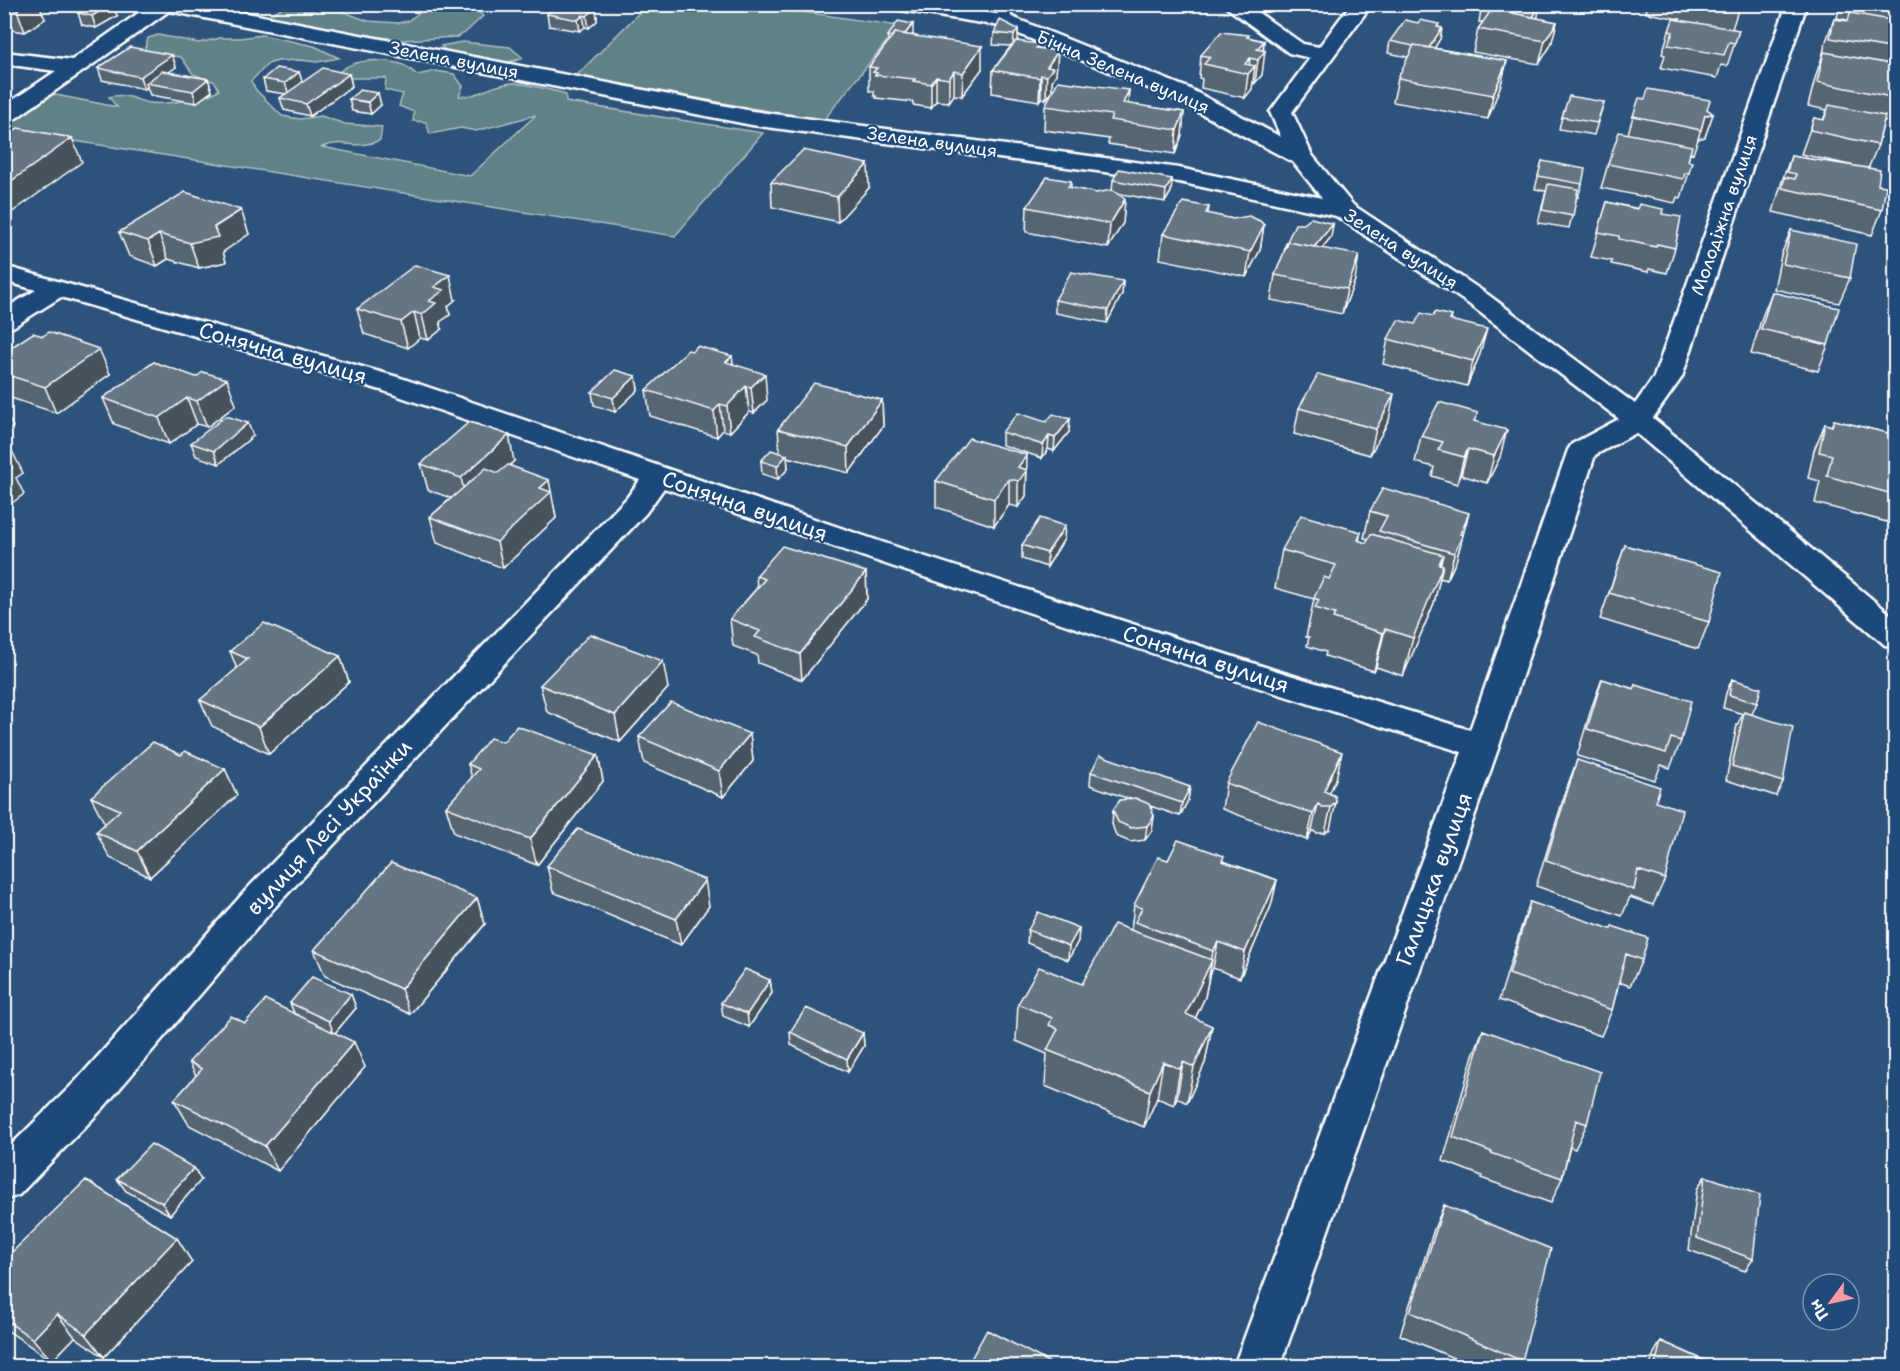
<svg xmlns="http://www.w3.org/2000/svg" width="1900" height="1371" font-family="'Shantell Sans',sans-serif">
  <rect width="100%" height="100%" fill="#2d537c"/>
  <filter id="ink" filterUnits="userSpaceOnUse"><feTurbulence type="fractalNoise" baseFrequency=".0167" numOctaves="2"/><feDisplacementMap in="SourceGraphic" scale="12" xChannelSelector="R" yChannelSelector="G"/><feConvolveMatrix kernelMatrix="1 2 1 2 8 2 1 2 1" color-interpolation-filters="sRGB"/></filter>
  <g filter="url(#ink)">
    <path fill="#608185" stroke="#b0c0c2" stroke-width="1.5" d="M446 4 475 8 483 16 465 33 457 37 402 40 277 22 269 15 287 5H299L300 9 309 11 328 6 368 21 398 23 408 21 429 5Z
      M647 5H756L899 26 823 121 576 76Z
      M158 35 199 43 220 38H240L262 35 314 46 339 58 317 62 300 60 278 61 268 64 251 81 256 90 282 116 300 119 321 116 345 124 382 127 380 140C358 151 343 138 322 147L470 176 536 115 476 131 461 128 430 134 426 122 413 121 414 112 399 106 403 94 385 90 386 78H344L340 71C356 58 381 59 401 64 407 66 412 71 417 75L436 71 454 74 463 86 459 96C477 98 494 83 513 83 528 84 545 89 559 92L566 95V102L763 133 675 236 5 130 4 124 51 94 117 107 109 97C127 92 134 101 150 103 168 105 205 98 219 90L215 82 193 74 181 57 144 52 148 38Z
      M462 42 510 47 523 58C509 65 472 62 457 57 451 56 446 50 441 46Z"/>
    <g fill="none" stroke-linecap="round" stroke-linejoin="round">
      <g stroke="#fff" stroke-width="5">
        <path id="service" d="M995 4H1009L1012 21 1010 24H1000Z"/>
      </g>
      <g stroke="#fff" stroke-width="5">
        <path id="minor" d="M151 4H200L752 111 1179 168 1322 198 1293 162 1172 98 1000 26 901 10 894 8 891 4H941L1012 17 1188 88 1281 137 1270 112 1310 58 1289 53 1222 4H1246L1303 44 1319 47 1351 4H1372L1292 112 1312 155 1353 205 1487 294 1635 404 1654 377 1787 4H1807L1682 377 1653 418 1896 619V648L1885 645 1636 433 1595 455 1499 746 1280 1366H1234L1462 752C1195 669 929 580 664 488L646 513 274 908 104 1107 19 1195 4 1200V1152L76 1081 248 888 626 499 640 480 381 390 61 297 13 327 4 329V309L36 290 4 281V266L401 378 917 554 1277 671 1470 730 1568 450 1572 444 1619 419 1469 304 1336 216 1179 182 752 125 169 11 12 121 4 123V106L56 71 4 64V52L72 60Z"/>
      </g>
      <use href="#service" fill="#1f4a7a" fill-rule="evenodd"/>
      <use href="#minor" fill="#1f4a7a" fill-rule="evenodd"/>
    </g>
    <path fill="#576572" stroke="#fff" stroke-width="1.5" d="M4 4 45 19 25 32 4 29Z
      M1430 4H1540L1537 18 1557 22 1551 45 1539 64 1473 52 1478 29 1483 22H1479L1481 10 1455 5 1452 9Z
      M1643 4H1740L1732 29 1739 30 1727 66 1721 65 1717 78 1661 68 1665 55 1662 54 1669 31 1680 19 1646 13 1647 8H1642Z
      M1840 4H1896V122L1895 123 1884 121 1878 145 1868 169 1878 185 1882 210 1872 235 1773 212 1782 181 1791 156 1854 166 1801 154 1814 118 1823 120 1827 110 1808 106 1816 75 1822 57 1826 41 1834 19 1847 21V20L1837 18Z
      M78 13 117 16 96 28 82 25Z
      M547 14 597 16V21L589 28 585 27 580 31 549 26Z
      M1438 27 1442 28 1440 39 1434 48 1507 61 1501 84 1488 119 1393 102 1398 78 1408 57 1388 53 1390 41Z
      M1018 29 1017 41 1039 48 1058 51 1056 74 1052 81V91L1046 99 1041 98 1039 101 992 93 993 70 1011 46 993 45 994 33Z
      M913 35 982 69 962 96 954 95 949 102 936 101 931 108 913 105V102L876 98V96H874V91H869V67L888 42V36Z
      M1248 37 1264 41 1262 75 1255 83 1253 82 1252 89 1245 98 1201 88 1202 79 1199 78 1201 55Z
      M172 55 176 67 168 72 208 79 212 91 196 103 150 95 147 87 144 89 102 80 98 68Z
      M299 72 302 83 349 74 352 86 310 116 284 110 280 98 286 94 266 91 263 79Z
      M1129 90 1127 104 1184 112 1182 135 1175 154 1108 144 1109 139 1044 130 1045 106Z
      M349 99 381 105 371 114 352 111Z
      M1604 102 1594 135 1559 129 1562 117Z
      M1707 109 1713 114 1705 137 1698 139 1693 154 1690 153 1688 161 1689 173 1681 198 1677 197 1675 203 1601 188 1608 164 1628 134 1633 116Z
      M1542 161 1582 184 1578 197 1577 196 1569 228 1538 223 1546 191 1535 189Z
      M1172 179 1171 192 1165 202 1116 193 1125 199 1123 223 1108 248 1026 232 1027 207 1071 181V188L1096 193 1112 191 1113 180Z
      M771 182 869 188 838 222 772 207Z
      M1607 202 1662 214 1675 248 1667 273 1649 269 1648 272 1611 264 1612 261 1591 257Z
      M1209 207 1208 214 1264 225 1260 250 1246 277 1160 259 1163 234Z
      M1333 224 1331 237 1322 248 1355 280 1342 314 1271 300 1275 275 1284 253 1285 246Z
      M1791 230 1850 278 1839 303 1774 289 1781 255Z
      M119 232 249 234 223 252 226 262 199 268 168 259 157 266 129 256Z
      M1123 281 1122 294 1107 323 1055 313V300Z
      M1772 292 1828 345 1818 371 1751 354 1762 317Z
      M455 300 448 306 450 315 440 322 442 329 428 340 420 338 408 348 364 334 357 309Z
      M1433 316H1452L1451 320 1480 354 1467 386 1383 364 1388 339 1415 324Z
      M692 351 732 356 733 364 767 400 754 413 749 412 730 432 723 430 717 437 650 416 646 390Z
      M4 352 110 374 56 413 5 396Z
      M154 362 236 405 207 427 197 424 169 444 114 424 103 398Z
      M636 376 638 390 615 412 594 405 592 392Z
      M882 400 883 426 849 473 787 457 788 469 778 479 762 474 761 461 780 453 778 429Z
      M1299 408 1389 420 1370 455 1294 434Z
      M1834 420 1896 435V505L1887 522 1815 503 1820 481 1808 478 1814 450 1825 424 1831 426Z
      M1475 422 1500 457 1487 483 1461 475 1457 484 1432 476 1434 467 1415 462 1421 436Z
      M1002 432H1069L1054 451 1048 449 1042 458 1002 445Z
      M253 436 219 464 196 456 191 443Z
      M514 461 510 465 554 506 556 518 503 568 437 543 430 517 451 498 428 490 421 464Z
      M1027 470 1026 496 1018 507 1009 505 994 526 936 507V481Z
      M1370 511 1462 539 1456 561 1447 580 1440 578 1434 603 1403 676 1376 667 1374 671 1325 656 1326 652 1307 646 1309 637H1306L1314 599 1275 588 1282 550 1361 532 1359 541 1366 543 1368 539 1364 538Z
      M1064 539 1047 567 1022 559V545Z
      M1625 545 1709 622 1698 649 1600 619Z
      M866 572 867 599 802 680 758 663 757 655 733 646 730 619 757 588 756 576Z
      M230 651 340 656 349 682 269 754 212 726 200 700 237 669Z
      M1602 679 1634 689 1635 685 1681 741 1670 768 1661 765 1655 780 1577 756 1592 706Z
      M1732 679 1757 703 1752 714 1783 782 1776 796 1726 780 1737 725 1743 714 1723 708 1726 693Z
      M540 685 668 688 620 742 547 712Z
      M750 734 753 761 723 797 644 763 639 737Z
      M503 742 598 755 603 781 537 865 454 833 446 807 472 778 468 764Z
      M181 755 225 769 237 795 150 877 110 858 96 832 105 824 91 797Z
      M1577 760 1656 801 1665 879 1653 905 1630 897 1622 916 1536 886 1567 787Z
      M1091 772 1190 787 1188 800 1180 816 1150 806 1154 816 1152 830 1145 840 1130 842 1116 836 1112 824 1113 810 1129 799 1090 785Z
      M1336 779 1329 793 1335 796 1330 829 1325 833H1316L1312 830 1307 840 1222 809 1226 783Z
      M1168 860 1223 861 1277 880 1271 906 1240 978 1213 968 1209 977 1205 997 1195 1019 1212 1026 1205 1063 1187 1103 1177 1098 1174 1105 1157 1098 1144 1127 1045 1086 1047 1054 1016 1041 1018 1004 1082 984 1131 930 1134 905Z
      M547 866 709 906 681 945 553 892Z
      M477 898 485 924 410 1014 325 976 314 950Z
      M1530 902 1642 960 1630 986 1619 982 1612 1010 1601 1036 1499 1000 1521 928Z
      M1079 928 1078 941 1068 960 1027 943 1028 930Z
      M770 980 772 993 749 1027 723 1016 721 1003Z
      M351 994 356 1008 335 1033 365 1067 278 1171 189 1125 174 1100 196 1076 189 1062 294 1013 290 1003Z
      M1483 1030 1587 1124 1575 1149 1570 1147 1562 1178 1551 1203 1481 1178 1482 1176 1443 1161 1473 1055Z
      M790 1032 863 1033 864 1046 848 1072 791 1045Z
      M194 1168 201 1180 170 1215 126 1191 117 1179Z
      M1705 1176 1753 1259 1745 1271 1689 1250 1697 1189Z
      M1444 1205 1522 1361 1519 1366H1472L1400 1335 1434 1229Z
      M4 1260 192 1262 104 1357 75 1337 52 1361 4 1328Z
      M1661 1341 1717 1366H1650L1654 1353Z"/>
    <path fill="#47525c" stroke="#fff" stroke-width="1.5" d="M25 4H39L45 19 25 32 17 10Z
      M112 4H113L117 16 96 28 92 16Z
      M1540 4 1538 16 1529 31 1532 20Z
      M596 5 597 21 589 28 587 16 592 8Z
      M583 15 585 27 580 31 578 20Z
      M1557 22 1551 45 1539 64 1545 41Z
      M913 24V35L902 38Z
      M1442 28 1440 39 1426 61 1428 49Z
      M1018 29V40L1013 47 1014 35Z
      M1264 41 1262 54 1265 51 1262 75 1255 83 1258 60 1257 49Z
      M982 46V69L962 96 963 73Z
      M1058 51 1056 74 1052 81V91L1046 99 1047 67Z
      M172 55 176 67 152 84 146 83 147 87 144 89 140 77Z
      M1250 58 1248 74 1255 66 1252 89 1245 98 1248 74 1245 64Z
      M1507 61 1501 84 1488 119 1493 95Z
      M954 71V95L949 102V79Z
      M299 72 303 84 289 95 285 83Z
      M349 74 352 86 310 116 306 104Z
      M1041 75V98L1039 101 1040 78Z
      M936 77V101L931 108V84Z
      M208 79 212 91 196 103 193 91Z
      M1129 90 1127 114 1123 103Z
      M378 93 381 105 371 114 368 102Z
      M1184 112 1182 135 1175 154 1177 130Z
      M1713 114 1705 137 1698 139 1705 115Z
      M72 138 82 162 4 218V186Z
      M868 164 869 188 838 222 837 197Z
      M1172 179 1171 192 1165 202 1166 190Z
      M1125 199 1123 223 1108 248 1110 224Z
      M241 210 249 234 223 252 226 262 199 268 190 243Z
      M1333 224 1331 237 1309 264 1311 251Z
      M1264 225 1260 250 1246 277 1250 252Z
      M159 234 168 259 157 266 148 241Z
      M1359 255 1355 280 1342 314 1347 289Z
      M450 275 455 300 448 306 450 315 440 322 442 329 428 340 422 315 429 301 434 287Z
      M1123 281 1122 294 1107 323 1108 310Z
      M414 312 420 338 408 348 401 322Z
      M1487 329 1480 354 1467 386 1473 361Z
      M99 349 110 374 56 413 45 387Z
      M732 356 735 382 726 362Z
      M765 374 767 400 754 413 751 387Z
      M636 376 638 390 615 412 613 398Z
      M227 379 236 405 207 427 197 401Z
      M746 386 749 412 730 432 727 406Z
      M1394 394 1389 420 1370 455 1376 429Z
      M187 398 197 424 169 444 159 418Z
      M882 400 883 426 849 473 848 447Z
      M720 404 723 430 717 437 714 411Z
      M4 409 13 427 4 433Z
      M1070 419 1069 432 1054 451 1055 438Z
      M248 423 253 436 219 464 214 451Z
      M1507 430 1500 457 1487 483 1494 456Z
      M509 435 514 461 467 504 461 478Z
      M1049 436 1048 449 1042 458 1043 445Z
      M10 447 23 473 16 478 24 494 8 506 4 500V451Z
      M1468 449 1461 475 1457 484 1464 457Z
      M787 455 788 469 778 479 777 466Z
      M1027 455 1026 496 1018 507V467Z
      M1009 479V505L994 526V499Z
      M549 480 556 518 503 568 497 542 540 488Z
      M1469 513 1456 561 1447 580 1460 534Z
      M1065 526 1064 539 1047 567V553Z
      M1443 555 1436 582 1443 565 1434 603 1403 676 1413 638 1439 564Z
      M866 572 867 599 802 680 800 654Z
      M1385 629 1376 667 1374 671 1383 633Z
      M340 656 349 682 269 754 259 727Z
      M663 661 668 688 620 742 615 715Z
      M750 734 753 761 723 797 719 771Z
      M1342 752 1336 779 1323 807 1324 791Z
      M598 755 603 781 537 865 530 839Z
      M225 769 237 795 150 877 137 851Z
      M1190 787 1188 800 1180 816 1182 803Z
      M1336 802 1330 829 1325 833 1331 807Z
      M1318 804 1312 830 1307 840 1313 814Z
      M1154 816 1152 830 1145 840 1147 826Z
      M705 880 709 906 681 945 676 919Z
      M1277 880 1271 906 1240 978 1245 952Z
      M477 898 485 924 410 1014 401 989Z
      M1079 928 1078 941 1068 960 1069 946Z
      M1218 942 1213 968 1209 977 1213 951Z
      M1212 960 1205 997 1180 1051 1186 1014Z
      M770 980 772 993 749 1027 747 1014Z
      M351 994 356 1008 334 1034 329 1021Z
      M1212 1026 1205 1063 1187 1103 1194 1067Z
      M863 1033 864 1046 848 1072 847 1059Z
      M354 1042 365 1067 278 1171 265 1146Z
      M1163 1062 1157 1098 1144 1127 1150 1091Z
      M1183 1062 1177 1098 1174 1105 1180 1069Z
      M194 1168 201 1180 170 1215 162 1203Z
      M177 1238 192 1262 104 1357 86 1334Z
      M57 1314 75 1337 52 1361 33 1339Z"/>
    <path fill="#657584" stroke="#fff" stroke-width="1.5" d="M4 4H25L17 10 4 8Z
      M93 4H112L92 16 78 13Z
      M559 4H594L596 5 592 8 595 9 587 16 583 15 578 20 547 14Z
      M1484 4H1540L1533 17 1492 9 1490 12 1481 10Z
      M1492 9 1557 22 1545 41 1478 29Z
      M1850 13 1896 21V49L1830 38 1834 19 1848 21Z
      M1673 19 1739 30 1735 43 1729 42 1724 55 1668 45 1673 32 1669 31Z
      M1000 20 1018 29 1014 35 994 33Z
      M1405 20 1418 23 1420 20 1439 24 1437 27 1442 28 1429 48 1414 45 1413 46 1390 41Z
      M898 21 913 24 905 34 895 33 892 37 888 36Z
      M1221 32 1249 35 1247 37 1264 41 1257 49 1265 51 1258 60 1250 58 1245 64 1255 66 1248 74 1204 64 1210 57 1201 55Z
      M895 33 982 46 963 73 954 71 949 79 936 77 931 84 913 81 915 79 875 75 877 73 873 72 877 68 869 67Z
      M1016 41 1039 44 1036 48 1058 51 1047 67 1053 68 1047 76 1041 75 1040 78 993 70Z
      M1414 45 1507 61 1493 95 1398 78Z
      M130 47 172 55 140 77 98 68Z
      M1824 52 1896 65V98L1817 82Z
      M276 68 299 72 285 83 263 79Z
      M323 68 349 74 306 104 280 98Z
      M162 71 208 79 193 91 146 83Z
      M1058 81 1129 90 1123 103 1184 112 1177 130 1110 120 1112 115 1045 106Z
      M1648 89 1710 100 1707 109 1713 114 1705 115 1701 130 1633 116 1639 98 1645 99Z
      M360 90 378 93 368 102 349 99Z
      M1569 96 1604 102 1597 123 1562 117Z
      M1829 105 1885 116 1878 145 1810 130 1814 118 1824 120Z
      M18 128 72 138 4 186V136H6Z
      M1619 132 1692 146 1688 161 1692 162 1689 173H1685L1683 179 1608 164Z
      M803 150 868 164 837 197 771 182Z
      M1791 156 1880 170 1878 185 1886 186 1882 210 1782 188 1785 177 1795 179 1796 174 1787 172Z
      M1542 161 1585 169 1582 184 1538 176Z
      M1119 169 1172 179 1166 190 1113 180Z
      M1047 177 1071 181 1068 187 1096 193 1112 190 1125 199 1110 224 1027 207Z
      M1548 184 1578 189 1573 216 1542 210Z
      M185 192 241 210 214 227 218 237 190 243 159 234 148 241 119 232Z
      M1183 202 1209 207 1206 213 1233 219 1249 216 1260 221 1264 225 1250 252 1163 234Z
      M1607 202 1637 209 1639 204 1663 209 1662 214 1681 217 1675 248 1657 244 1656 247 1619 239V236L1598 232Z
      M1311 218 1333 224 1314 247 1288 242 1287 246H1285L1295 224H1304Z
      M1791 230 1856 244 1850 278 1783 264Z
      M1288 242 1359 255 1347 289 1275 275Z
      M415 265 450 275 434 287 444 290 429 301 436 303 422 315 414 312 401 322 357 309Z
      M1071 272 1123 281 1108 310 1055 300Z
      M1772 292 1839 308 1828 345 1761 329Z
      M1435 312 1452 316 1450 320 1487 329 1473 361 1388 339 1398 320 1415 324 1421 313 1433 316Z
      M49 332 99 349 45 387 4 374V352L33 333 43 336Z
      M697 346 732 356 726 362 765 374 751 387 746 386 727 406 720 404 714 411 646 390 688 350 692 351Z
      M154 362 196 377 203 372 227 379 197 401 187 398 159 418 103 398Z
      M615 370 636 376 613 398 592 392Z
      M1318 374 1394 394 1376 429 1299 408Z
      M814 383 882 400 848 447 778 429Z
      M1439 402 1478 413 1474 421 1507 430 1494 456 1468 449 1464 457 1438 450 1443 442 1421 436Z
      M1018 413 1046 422 1053 414 1070 419 1055 438 1049 436 1043 445 1002 432Z
      M226 416 248 423 214 451 191 443Z
      M1834 420 1896 435V495L1827 476 1832 455 1819 452 1825 424 1832 426Z
      M469 422 509 435 461 478 421 464Z
      M969 438 1027 455 1018 467 1027 470 1019 481 1009 479 994 499 936 481Z
      M4 445 10 447 4 451Z
      M771 450 787 455 777 466 761 461Z
      M4 465 12 468 4 473Z
      M508 465 549 480 540 488 551 492 497 542 430 517 486 468 498 473Z
      M1383 488 1469 513 1460 534 1463 535 1454 553 1379 531 1387 516 1370 511Z
      M1301 515 1361 532 1358 540 1366 543 1371 534 1443 555 1439 564 1443 565 1413 638 1385 629 1383 633 1333 618 1335 614 1315 608 1319 600 1314 598 1324 577 1329 579 1336 565 1282 550Z
      M1040 518 1065 526 1047 553 1022 545Z
      M1625 545 1722 572 1709 622 1609 593Z
      M782 546 866 572 800 654 755 637 760 631 730 619 765 579 756 576Z
      M264 623 340 656 259 727 200 700 248 659 230 651Z
      M590 634 663 661 615 715 540 685Z
      M1602 679 1634 689 1635 685 1691 701 1681 741 1671 738 1666 753 1587 729Z
      M1732 679 1761 688 1757 703 1729 695Z
      M671 702 750 734 719 771 639 737Z
      M1744 712 1793 727 1783 782 1732 766Z
      M1258 722 1342 752 1324 791 1335 796 1336 802 1331 807H1322L1318 804 1313 814 1226 783Z
      M517 726 598 755 530 839 446 807 479 769 468 764 490 738 503 742Z
      M153 742 181 755 185 751 225 769 137 851 96 832 120 810 91 797Z
      M1100 755 1190 787 1182 803 1091 772Z
      M1577 760 1660 787 1656 801 1682 810 1665 879 1638 870 1634 890 1546 860Z
      M1135 798 1149 804 1154 816 1147 826 1131 828 1118 822 1113 810 1120 800Z
      M578 829 705 880 676 919 547 866Z
      M1178 840 1224 856 1222 861 1277 880 1245 952 1218 942 1213 951 1135 922 1142 908 1134 905 1158 857 1168 860Z
      M391 863 477 898 401 989 314 950Z
      M1530 902 1611 929 1612 926 1648 938 1642 960 1626 954 1612 1010 1509 974Z
      M1038 912 1079 928 1069 946 1028 930Z
      M1114 924 1212 960 1186 1014 1212 1026 1194 1067 1183 1062 1180 1069 1163 1062 1150 1091 1047 1050 1058 1029 1049 1025 1052 1018 1018 1004 1039 967 1082 984Z
      M745 969 770 980 747 1014 721 1003Z
      M312 977 351 994 329 1021 290 1003Z
      M266 1000 354 1042 265 1146 174 1100 202 1069 189 1062 231 1016 245 1023Z
      M806 1008 863 1033 847 1059 790 1032Z
      M1483 1030 1600 1072 1587 1124 1576 1120 1562 1178 1491 1153 1492 1152 1453 1137Z
      M151 1144 194 1168 162 1203 117 1179Z
      M1705 1176 1760 1195 1753 1259 1697 1238Z
      M86 1180 177 1238 86 1334 57 1314 33 1339 4 1319V1260Z
      M1444 1205 1551 1249 1522 1361 1410 1312Z
      M987 1330 1056 1366H967Z
      M1661 1341 1717 1366H1655Z"/>
  </g>
  <g text-anchor="middle" dominant-baseline="central" stroke-width="4.5" stroke-linejoin="round" paint-order="stroke">
    <g font-size="18" fill="#fff" stroke="#1f4a7a">
      <text transform="translate(454 60) rotate(11)">Зелена вулиця</text>
      <text transform="translate(1123 72) rotate(23)">Бічна Зелена вулиця</text>
      <text transform="translate(932 142) rotate(8)">Зелена вулиця</text>
      <text transform="translate(1724 215) rotate(-71)">Молодіжна вулиця</text>
      <text transform="translate(1401 249) rotate(33)">Зелена вулиця</text>
    </g>
    <g font-size="22" fill="#fff" stroke="#1f4a7a">
      <text transform="translate(283 353) rotate(16)">Сонячна вулиця</text>
      <text transform="translate(745 506) rotate(19)">Сонячна вулиця</text>
      <text transform="translate(1206 659) rotate(18)">Сонячна вулиця</text>
      <text transform="translate(329 827) rotate(-47)">вулиця Лесі Українки</text>
      <text transform="translate(1434 879) rotate(-70)">Галицька вулиця</text>
    </g>
  </g>
  <rect width="1900" height="1371" fill="none" stroke="#1f4a7a" stroke-width="24"/>
  <rect x="12" y="12" width="1876" height="1347" fill="none" stroke="#fff" stroke-width="2" filter="url(#ink)"/>
  <g transform="translate(1831 1302) rotate(237)"><circle r="28" fill="#1f4a7a" stroke="#7992af" stroke-width="1.5"/>
  <path d="M0-4.5L10 22L0 15L-10 22Z" fill="#ff9aa2"/>
  <text y="-9" font-size="16" font-weight="bold" text-anchor="middle" fill="#ffffff">Пн</text>
  </g>
</svg>
